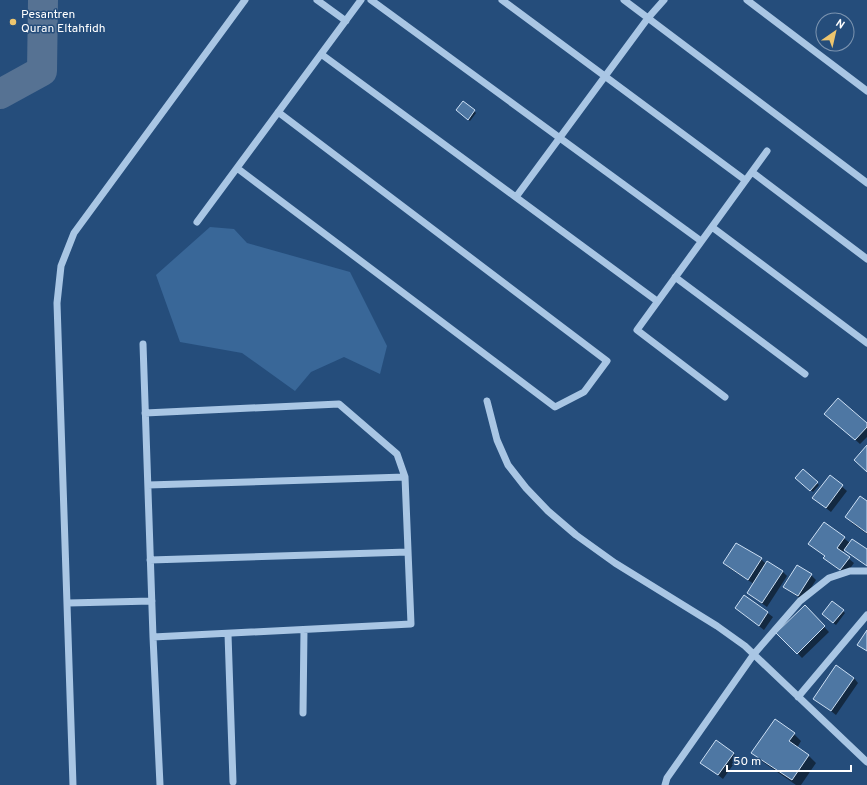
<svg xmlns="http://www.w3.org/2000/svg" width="867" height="785" font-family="Overpass,sans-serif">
  <rect width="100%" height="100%" fill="#254d7b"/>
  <path fill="#396798" d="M210 227 234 229 247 243 350 272 387 346 380 374 344 357 311 372 295 391 242 353 180 342 156 275Z"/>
  <path fill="#0007" d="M457 110 474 111 476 113 470 121Z
    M831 418 867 424V437L860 444Z
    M803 471 819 485 813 492 797 478Z
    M830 476 847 491 831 512 813 498Z
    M867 503V534L853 524 846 517Z
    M824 523 850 543 867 551V566L845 549 842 553 854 563 846 574 829 562 826 556 814 548Z
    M761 559 766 564 783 572 787 576 767 607 753 597 748 592 754 584 729 568 724 563Z
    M811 575 816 580 803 600 789 591 785 587Z
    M745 596 773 617 764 630 736 608Z
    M832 602 845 613 836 625 825 616Z
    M805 607 829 632 802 658 778 633Z
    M854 678 858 683 836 715 814 698Z
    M794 734 801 741 797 748 809 756 816 763 801 785H796L760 760 753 753Z
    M733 753 738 758 723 779 701 762Z"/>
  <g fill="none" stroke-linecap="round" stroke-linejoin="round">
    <path stroke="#567293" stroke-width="30" d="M0 94 42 71 43 0"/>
  </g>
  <path fill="#4e77a3" stroke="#ccdff4" d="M463 101 475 110 468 120 456 110Z
    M838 398 867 423V427L855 440 824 414Z
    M867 445V472L854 460Z
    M803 469 818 482 810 491 795 478Z
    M830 475 843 485 826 508 812 498Z
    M860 496 867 501V533L845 517Z
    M824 522 845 537 837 548 850 557 840 570 823 558 825 556 808 544Z
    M852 539 867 549V566L844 550Z
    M736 543 762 558 748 580 723 563Z
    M767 561 783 571 762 603 747 593Z
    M797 565 812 574 798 596 783 587Z
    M744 595 768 612 759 626 735 608Z
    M832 601 844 610 833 623 822 614Z
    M805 605 825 626 797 654 776 633Z
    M867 630V651L857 645Z
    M836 665 854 678 831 711 813 699Z
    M775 719 795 733 789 741 809 755 792 780 751 753Z
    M716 740 734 753 718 775 700 763Z"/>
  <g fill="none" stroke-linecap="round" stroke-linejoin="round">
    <path stroke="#a9c6e4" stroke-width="7" d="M317 0 346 21
      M371 0 701 241
      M502 0 745 180
      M624 0 867 183
      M747 0 867 91
      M321 54 657 301
      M237 168 555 407 584 392 607 361 278 112
      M752 172 867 259
      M516 197 648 18 664 0
      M197 222 361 0
      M712 227 867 343
      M675 277 805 374
      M143 344 153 637 160 785
      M725 397 637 330 767 151
      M487 401 497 440 508 465 526 488 548 511 576 535 615 563 717 626 745 646 867 762
      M145 413 339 404 397 454 405 477 411 624 153 637
      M148 485 405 477
      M150 560 408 552
      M68 603 152 601
      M228 634 233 782
      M798 697 867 615
      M303 713 304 630
      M73 785 57 303 61 266 74 233 245 0
      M665 785 667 778 754 654 800 601 829 578 850 571H867"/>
  </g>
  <circle fill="#edc56e" stroke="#254d7b" stroke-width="1.5" cx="13" cy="22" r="4"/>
  <g text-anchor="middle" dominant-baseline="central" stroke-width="3" stroke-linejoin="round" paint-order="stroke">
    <g font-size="12" fill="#fff" stroke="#254d7b" text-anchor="start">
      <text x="21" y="15">Pesantren<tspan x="21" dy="14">Quran Eltahfidh</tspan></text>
    </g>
  </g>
  <g transform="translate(835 32) rotate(34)"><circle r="19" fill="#254d7b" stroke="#7c94b0"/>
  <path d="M0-3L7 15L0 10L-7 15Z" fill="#edc56e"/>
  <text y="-6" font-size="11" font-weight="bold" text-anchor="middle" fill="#ffffff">N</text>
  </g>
  <path d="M727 765v6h124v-6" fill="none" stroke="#ffffff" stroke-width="2"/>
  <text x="733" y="765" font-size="12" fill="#ffffff" stroke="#254d7b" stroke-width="3" paint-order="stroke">50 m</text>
</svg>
